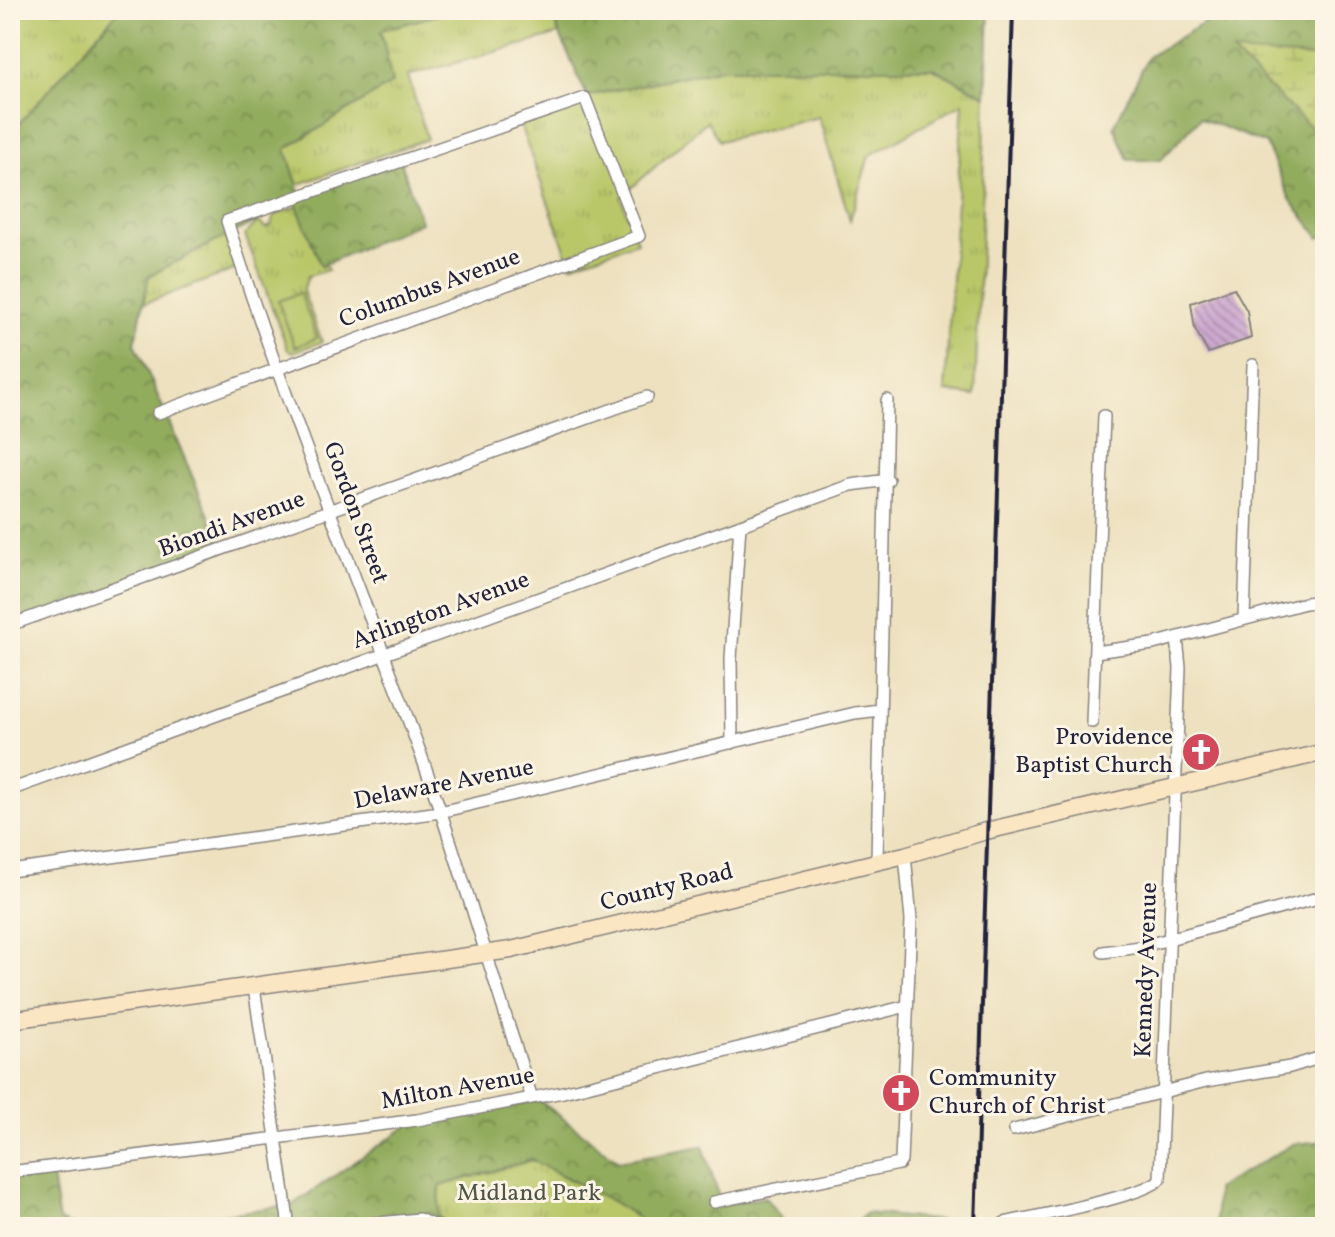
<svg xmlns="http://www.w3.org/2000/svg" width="1335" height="1237" font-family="Vollkorn,serif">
  <defs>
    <pattern id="grass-tufts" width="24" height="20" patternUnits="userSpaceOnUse" patternTransform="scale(2)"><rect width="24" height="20" fill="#b9c769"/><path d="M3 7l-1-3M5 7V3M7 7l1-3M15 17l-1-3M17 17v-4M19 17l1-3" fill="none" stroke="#9fab5c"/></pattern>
    <pattern id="forest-crowns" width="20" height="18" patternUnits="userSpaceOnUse" patternTransform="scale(2)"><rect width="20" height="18" fill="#92ac5d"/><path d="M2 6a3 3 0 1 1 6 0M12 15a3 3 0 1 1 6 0" fill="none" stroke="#778c4e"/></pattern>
    <pattern id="wetland-marsh" width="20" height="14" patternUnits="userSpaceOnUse" patternTransform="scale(2)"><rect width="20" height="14" fill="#b9c769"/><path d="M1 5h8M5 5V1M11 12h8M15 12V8" fill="none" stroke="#9fab5c"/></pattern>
    <pattern id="building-back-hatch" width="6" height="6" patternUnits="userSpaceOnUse" patternTransform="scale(2)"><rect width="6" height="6" fill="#cda9cf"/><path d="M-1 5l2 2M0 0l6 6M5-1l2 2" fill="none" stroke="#a689a9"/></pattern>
  </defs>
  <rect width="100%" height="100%" fill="#fcf5e5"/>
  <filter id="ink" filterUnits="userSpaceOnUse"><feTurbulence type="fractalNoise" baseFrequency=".0125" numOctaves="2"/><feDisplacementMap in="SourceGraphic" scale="16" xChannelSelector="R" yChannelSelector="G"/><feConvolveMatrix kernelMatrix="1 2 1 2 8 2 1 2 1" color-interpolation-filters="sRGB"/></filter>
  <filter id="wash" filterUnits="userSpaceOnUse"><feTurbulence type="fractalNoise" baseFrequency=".006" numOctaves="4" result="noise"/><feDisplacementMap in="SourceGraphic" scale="32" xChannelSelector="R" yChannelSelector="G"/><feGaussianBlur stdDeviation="1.8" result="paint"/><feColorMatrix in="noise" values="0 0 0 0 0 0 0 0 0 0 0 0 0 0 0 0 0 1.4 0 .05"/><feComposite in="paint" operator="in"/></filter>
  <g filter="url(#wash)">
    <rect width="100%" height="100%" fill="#ede1bf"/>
    <path fill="url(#grass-tufts)" stroke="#6e7452" stroke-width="2" d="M10 10H647L408 76 427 139 217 213 237 269 113 315 10 612Z
      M722 68H933L986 96 975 396 945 392 963 103 869 156 850 220 819 117 719 141 707 121 621 197 637 242 571 265 520 125 587 96Z
      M302 205 328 270 308 276 303 291 322 342 293 352 288 350 245 235 258 221 265 228 271 226 274 215Z
      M532 1160 614 1202 651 1227H449L438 1215 440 1186Z"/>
    <path fill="url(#forest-crowns)" stroke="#5a674c" stroke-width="2" d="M119 10H457L381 30 392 83 286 149 302 198 400 159 421 222 321 266 295 201 149 276 135 343 224 550 10 626V134Z
      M549 10H989L986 96 933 68H722L587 96Z
      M1225 10H1325V58L1233 53 1325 141V235L1320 238 1290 199 1266 144 1200 118 1161 160H1128L1114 126 1148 57Z
      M539 1100 619 1161 703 1146 722 1205 765 1197 788 1227H651L614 1202 532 1160 440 1186 438 1225 130 1227 292 1205 409 1125Z
      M1325 1141V1227H1216V1189L1293 1144Z
      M51 1171 59 1221 75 1227H10V1174Z
      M866 1213 992 1226V1227H851Z"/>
    <path fill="url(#wetland-marsh)" stroke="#6e7452" stroke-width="2" d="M1232 52 1325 58V141Z"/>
    <path fill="#b9c769" stroke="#6e7452" stroke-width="2" d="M300 293 317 338 295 347 278 301Z"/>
    <g id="blocks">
      <path fill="url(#building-back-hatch)" d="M1234 288 1247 311 1251 338 1208 353 1195 329 1191 303Z"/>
    </g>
  </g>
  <g filter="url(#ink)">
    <use href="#blocks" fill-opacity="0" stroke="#88827d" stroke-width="2"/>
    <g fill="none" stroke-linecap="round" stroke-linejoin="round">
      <g stroke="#88827d" stroke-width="14">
        <path id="street" d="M158 413 639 236 585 98 227 221C283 399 356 575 420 752 461 866 494 983 532 1098
          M1244 618 1253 365
          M10 625 647 397
          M1095 652 1153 644 1305 603 1325 601
          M1092 722 1104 416
          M732 743 731 658 740 525
          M10 790 851 485 888 480
          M877 861 887 400
          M10 871 440 812 855 713 880 710
          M1103 952 1140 947 1325 896
          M254 987 289 1227
          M1014 1130 1206 1081 1290 1067 1325 1056
          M10 1172 417 1120 563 1092 907 1006
          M714 1202 899 1164 901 1161 911 920 905 855
          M1004 1223C1031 1217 1147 1196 1160 1179L1180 668 1177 638
          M340 1227 419 1219 436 1227"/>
      </g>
      <g stroke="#88827d" stroke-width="19">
        <path id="secondary" d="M10 1020 511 950 905 855 986 831 1325 752"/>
      </g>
      <use href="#street" stroke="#fff" stroke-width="11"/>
      <use href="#secondary" stroke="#fbe6c4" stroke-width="16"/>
      <path stroke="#22223b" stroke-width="4" d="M975 1227 1013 10"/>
    </g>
  </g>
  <defs>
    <g id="church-disc" transform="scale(2)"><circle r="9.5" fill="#d1495b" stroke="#fcf5e5"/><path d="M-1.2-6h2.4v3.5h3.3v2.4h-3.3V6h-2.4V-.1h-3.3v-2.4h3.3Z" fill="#fff"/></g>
  </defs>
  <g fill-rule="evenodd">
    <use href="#church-disc" x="1201" y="752"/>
    <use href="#church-disc" x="901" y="1093"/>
  </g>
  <g text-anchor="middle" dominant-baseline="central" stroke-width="6" stroke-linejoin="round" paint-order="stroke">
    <g font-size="24" fill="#22223b" stroke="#fcf5e5">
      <text transform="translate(430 289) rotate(-20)">Columbus Avenue</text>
      <text transform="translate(355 513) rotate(70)">Gordon Street</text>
      <text transform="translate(232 525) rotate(-20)">Biondi Avenue</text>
      <text transform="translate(441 611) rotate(-20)">Arlington Avenue</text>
      <text transform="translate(444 785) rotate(-11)">Delaware Avenue</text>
      <text transform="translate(667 888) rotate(-14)">County Road</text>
      <text transform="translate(1147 970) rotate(-88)">Kennedy Avenue</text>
      <text transform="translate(458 1089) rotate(-10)">Milton Avenue</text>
    </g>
    <g font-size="24" fill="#22223b" stroke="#fcf5e5" text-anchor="end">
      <text x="1173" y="738">Providence<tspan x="1173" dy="28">Baptist Church</tspan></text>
      <text x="929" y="1079" text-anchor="start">Community<tspan x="929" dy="28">Church of Christ</tspan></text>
    </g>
    <g font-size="24" fill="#4f5449" stroke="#fcf5e5">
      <text x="529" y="1194">Midland Park</text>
    </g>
  </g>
  <rect width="1335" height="1237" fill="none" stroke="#fcf5e5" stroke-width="40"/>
</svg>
